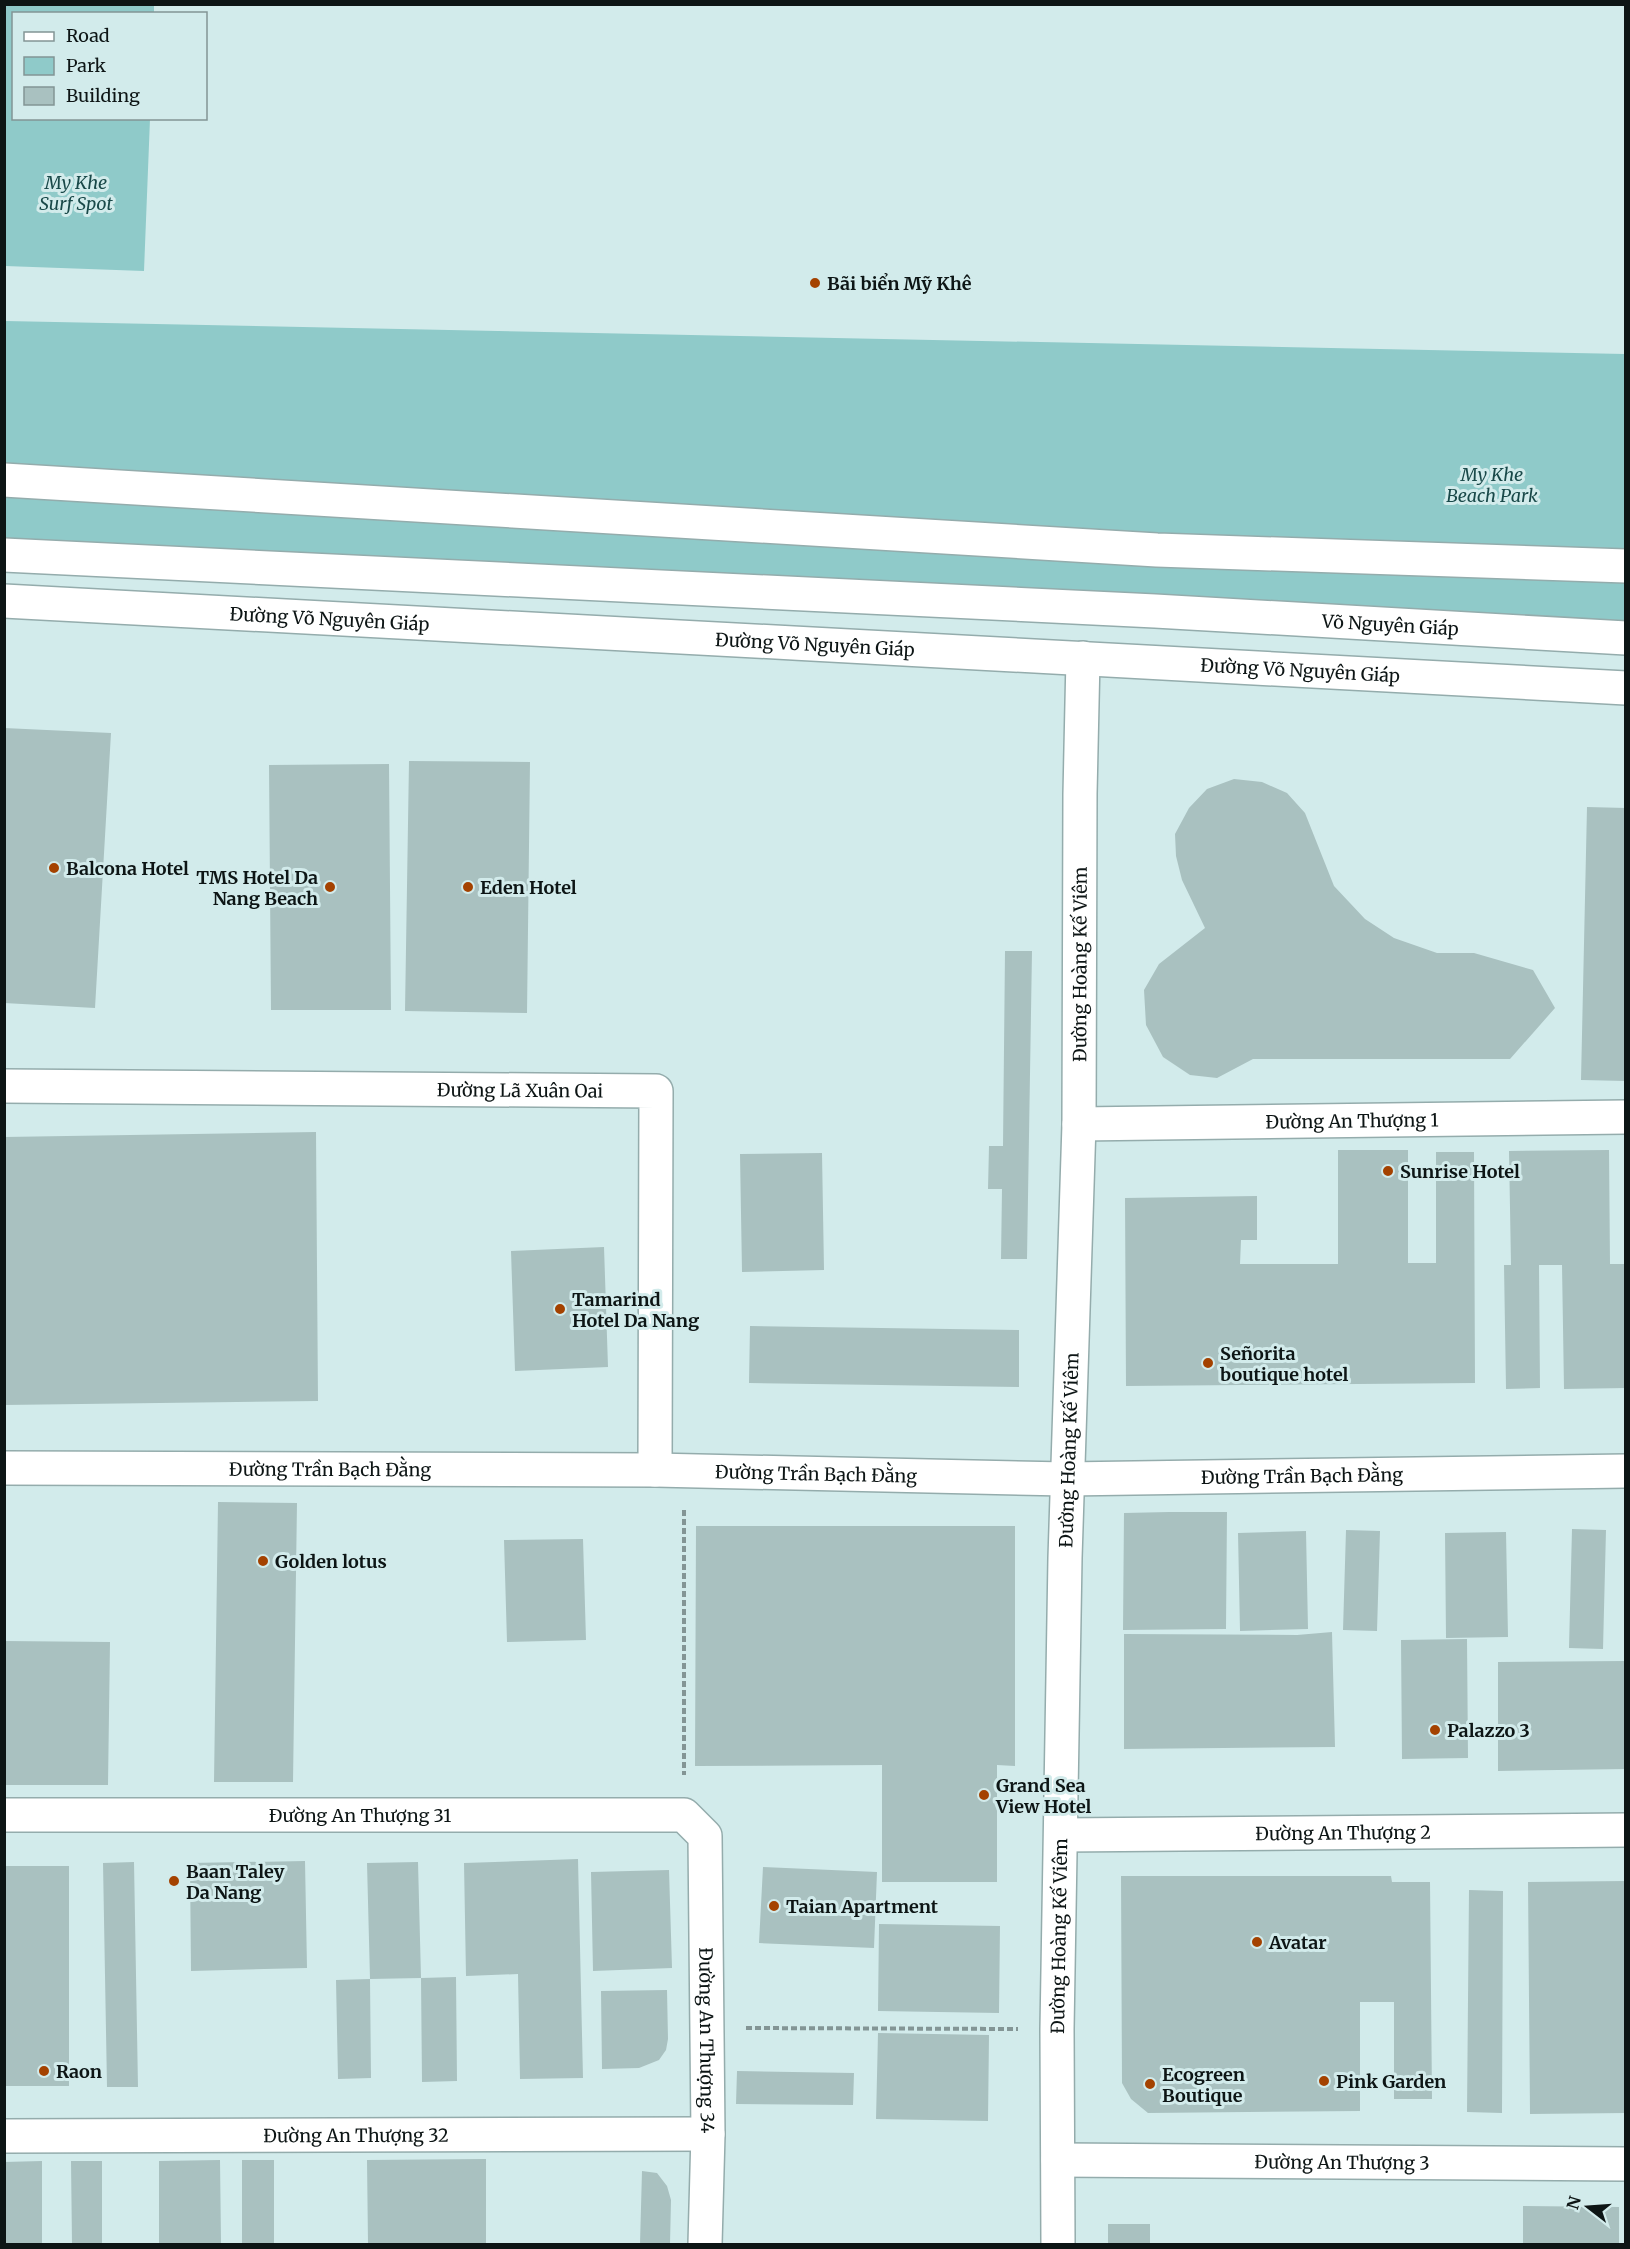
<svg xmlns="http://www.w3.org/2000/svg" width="1630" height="2249" font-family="Merriweather,serif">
  <rect width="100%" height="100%" fill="#d2ebeb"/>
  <path fill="#8fcac9" d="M5 4 154 5V13L14 14V118L150 119 144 271 5 266Z
    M5 321 1625 354V624L5 545Z"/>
  <path fill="#a9c1c0" d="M4 728 111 733 95 1008 4 1003Z
    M409 761 530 762 527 1013 405 1011Z
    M389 764 391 1010H271L269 765Z
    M1234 779 1262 782 1287 793 1305 813 1334 886 1365 919 1394 938 1437 953H1474L1533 970 1555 1008 1510 1059H1253L1217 1078 1190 1075 1163 1057 1146 1025 1144 990 1159 964 1205 928 1182 880 1176 856 1175 834 1189 808 1207 789Z
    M1587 807 1626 808V1081L1581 1080Z
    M1005 951H1032L1027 1259H1001L1002 1189H988L989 1146H1003Z
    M316 1132 318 1401 4 1405V1137Z
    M1338 1150H1408V1263H1436V1152H1474L1475 1383 1126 1386 1125 1198 1257 1196V1240H1241L1240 1264H1338Z
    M1609 1150 1610 1264H1626V1388L1564 1389 1562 1265H1539L1540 1388 1506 1389 1504 1265H1511L1509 1151Z
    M822 1153 824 1270 742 1272 740 1154Z
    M604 1247 608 1367 515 1371 511 1251Z
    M750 1326 1019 1330V1387L749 1383Z
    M218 1502 297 1503 293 1782H214Z
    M1169 1512H1227L1226 1629 1123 1630 1124 1513Z
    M696 1526H1015V1766L997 1765V1882H882V1765L695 1766Z
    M1572 1529 1606 1530 1603 1649 1569 1648Z
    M1346 1530 1380 1531 1377 1631 1343 1630Z
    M1306 1531 1308 1629 1240 1631 1238 1533Z
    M1506 1532 1508 1637 1446 1638 1445 1533Z
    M583 1539 586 1640 507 1642 504 1540Z
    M1332 1632 1335 1747 1124 1749V1634L1297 1635Z
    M1467 1639 1468 1758 1402 1759 1401 1640Z
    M4 1641 110 1642 108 1785H4Z
    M1626 1661V1769L1498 1771V1662Z
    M578 1859 583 2078 520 2079 518 1974 466 1976 464 1863Z
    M305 1861 307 1968 191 1971 190 1863Z
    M134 1862 138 2087H107L103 1863Z
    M418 1862 421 1978 370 1979 367 1863Z
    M4 1866H69V2086H4Z
    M763 1867 877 1872 874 1948 759 1943Z
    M669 1870 672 1968 593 1971 591 1872Z
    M1121 1876H1391L1392 1882H1430L1432 2099H1394V2002H1360V2111L1148 2113 1131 2099 1122 2083Z
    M1626 1881V2113L1530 2114 1528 1882Z
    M1469 1890 1503 1891 1502 2113 1467 2112Z
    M879 1924 1000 1926 999 2013 878 2011Z
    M456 1977 457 2081 422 2082 421 1978Z
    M370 1979 371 2078 338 2079 336 1980Z
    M667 1990 668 2039 666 2050 659 2060 639 2068 602 2069 601 1991Z
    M878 2033 989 2035 988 2121 876 2119Z
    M737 2071 854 2073 853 2105 736 2104Z
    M486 2159V2244H368L367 2160Z
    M220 2160 221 2244H159V2161Z
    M242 2160H274V2244H242Z
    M42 2161V2244H4V2162Z
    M71 2161H102V2244H72Z
    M642 2171 657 2173 667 2186 671 2200 670 2244H640Z
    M1523 2206 1619 2207V2244H1523Z
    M1108 2224H1150V2244H1108Z"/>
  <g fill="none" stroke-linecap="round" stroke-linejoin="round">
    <g stroke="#94acac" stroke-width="36">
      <path id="pedestrian" d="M4 480 1157 550 1626 566"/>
    </g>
    <g stroke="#94acac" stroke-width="36">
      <g id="minor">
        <path id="s1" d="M4 1086 656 1091 655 1470"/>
        <path id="s2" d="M1079 1124 1626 1117"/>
        <path id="s3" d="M4 1468 655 1470 1066 1479 1626 1471"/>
        <path id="s4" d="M4 1815H684L705 1836 708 2134 705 2244"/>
        <path id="s5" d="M1061 1835 1626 1830"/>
        <path id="s6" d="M4 2136 708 2134"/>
        <path id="s7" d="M1058 2160 1626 2164"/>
        <path id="s8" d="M1058 2244 1057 2029 1065 1558 1079 1124 1080 794 1083 658"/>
      </g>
    </g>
    <g stroke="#94acac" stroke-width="36">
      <g id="secondary">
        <path id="s9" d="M4 555 1155 611 1626 638"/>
        <path id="s10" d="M4 601C545 631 1085 657 1626 688"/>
      </g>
    </g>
    <path stroke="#839595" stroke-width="4" stroke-dasharray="6 3" stroke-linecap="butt" d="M684 1510V1775
      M746 2028 1018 2029"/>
    <use href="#pedestrian" stroke="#fff" stroke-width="33"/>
    <use href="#minor" stroke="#fff" stroke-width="33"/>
    <use href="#secondary" stroke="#fff" stroke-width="33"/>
  </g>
  <g fill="#a44200" stroke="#d2ebeb" stroke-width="2">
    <circle cx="815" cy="283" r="6"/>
    <circle cx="54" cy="868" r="6"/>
    <circle cx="330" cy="887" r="6"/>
    <circle cx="468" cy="887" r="6"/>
    <circle cx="1388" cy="1171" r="6"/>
    <circle cx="560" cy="1309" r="6"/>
    <circle cx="1208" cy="1363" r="6"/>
    <circle cx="263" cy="1561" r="6"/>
    <circle cx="1435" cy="1730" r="6"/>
    <circle cx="984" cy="1795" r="6"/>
    <circle cx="174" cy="1881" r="6"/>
    <circle cx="774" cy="1906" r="6"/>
    <circle cx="1257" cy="1942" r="6"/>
    <circle cx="44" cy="2071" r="6"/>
    <circle cx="1324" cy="2081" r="6"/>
    <circle cx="1150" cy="2084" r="6"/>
  </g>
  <g text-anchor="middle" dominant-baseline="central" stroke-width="6" stroke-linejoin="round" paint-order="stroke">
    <g font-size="18" font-style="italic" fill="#194949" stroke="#d2ebeb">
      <text x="76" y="182">My Khe<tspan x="76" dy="21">Surf Spot</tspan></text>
      <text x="1492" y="474">My Khe<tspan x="1492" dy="21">Beach Park</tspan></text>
    </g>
    <g font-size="18" font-weight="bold" fill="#0d1515" stroke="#d2ebeb" text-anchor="start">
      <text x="827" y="283">Bãi biển Mỹ Khê</text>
      <text x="66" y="868">Balcona Hotel</text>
      <text x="318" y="877" text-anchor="end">TMS Hotel Da<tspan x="318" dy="21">Nang Beach</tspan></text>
      <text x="480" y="887">Eden Hotel</text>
      <text x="1400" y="1171">Sunrise Hotel</text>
      <text x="572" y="1299">Tamarind<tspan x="572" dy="21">Hotel Da Nang</tspan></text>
      <text x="1220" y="1353">Señorita<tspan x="1220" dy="21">boutique hotel</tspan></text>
      <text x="275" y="1561">Golden lotus</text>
      <text x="1447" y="1730">Palazzo 3</text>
      <text x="996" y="1785">Grand Sea<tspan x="996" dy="21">View Hotel</tspan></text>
      <text x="186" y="1871">Baan Taley<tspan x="186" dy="21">Da Nang</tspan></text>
      <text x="786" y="1906">Taian Apartment</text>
      <text x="1269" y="1942">Avatar</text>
      <text x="56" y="2071">Raon</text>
      <text x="1162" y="2074">Ecogreen<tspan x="1162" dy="21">Boutique</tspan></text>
      <text x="1336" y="2081">Pink Garden</text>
    </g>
    <g font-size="18" fill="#0d1515" stroke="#d2ebeb">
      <text stroke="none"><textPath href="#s10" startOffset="326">Đường Võ Nguyên Giáp</textPath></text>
      <text stroke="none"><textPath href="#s9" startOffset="1388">Võ Nguyên Giáp</textPath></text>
      <text stroke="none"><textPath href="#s10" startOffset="812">Đường Võ Nguyên Giáp</textPath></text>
      <text stroke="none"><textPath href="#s10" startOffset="1298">Đường Võ Nguyên Giáp</textPath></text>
      <text stroke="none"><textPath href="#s8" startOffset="1280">Đường Hoàng Kế Viêm</textPath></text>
      <text stroke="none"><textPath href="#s1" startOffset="516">Đường Lã Xuân Oai</textPath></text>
      <text stroke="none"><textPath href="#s2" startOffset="273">Đường An Thượng 1</textPath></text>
      <text stroke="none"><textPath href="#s8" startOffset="794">Đường Hoàng Kế Viêm</textPath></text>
      <text stroke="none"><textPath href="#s3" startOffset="326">Đường Trần Bạch Đằng</textPath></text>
      <text stroke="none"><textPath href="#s3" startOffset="812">Đường Trần Bạch Đằng</textPath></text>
      <text stroke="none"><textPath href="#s3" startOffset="1298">Đường Trần Bạch Đằng</textPath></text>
      <text stroke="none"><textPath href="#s4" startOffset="356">Đường An Thượng 31</textPath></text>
      <text stroke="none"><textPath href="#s5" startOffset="282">Đường An Thượng 2</textPath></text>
      <text stroke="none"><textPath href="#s8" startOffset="308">Đường Hoàng Kế Viêm</textPath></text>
      <text stroke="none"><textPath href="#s4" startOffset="914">Đường An Thượng 34</textPath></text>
      <text stroke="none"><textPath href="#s6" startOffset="352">Đường An Thượng 32</textPath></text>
      <text stroke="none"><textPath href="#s7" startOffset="284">Đường An Thượng 3</textPath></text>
    </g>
  </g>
  <rect width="1630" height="2249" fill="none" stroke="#0d1515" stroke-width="12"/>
  <rect x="12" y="12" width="195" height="108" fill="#d2ebeb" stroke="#839595" stroke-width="1.5"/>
  <rect x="24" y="32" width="30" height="9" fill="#ffffff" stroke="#839595" stroke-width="1.5"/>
  <text x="66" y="42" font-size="18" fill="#0d1515">Road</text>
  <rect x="24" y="57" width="30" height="18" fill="#8fcac9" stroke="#839595" stroke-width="1.5"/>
  <text x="66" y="72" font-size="18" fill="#0d1515">Park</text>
  <rect x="24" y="87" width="30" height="18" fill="#a9c1c0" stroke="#839595" stroke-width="1.5"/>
  <text x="66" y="102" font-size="18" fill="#0d1515">Building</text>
  <g transform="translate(1588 2207) rotate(287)" stroke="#d2ebeb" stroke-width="4.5" paint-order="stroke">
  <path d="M0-4.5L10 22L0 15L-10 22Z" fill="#0d1515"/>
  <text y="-9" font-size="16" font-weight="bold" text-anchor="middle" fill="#0d1515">N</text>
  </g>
</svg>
